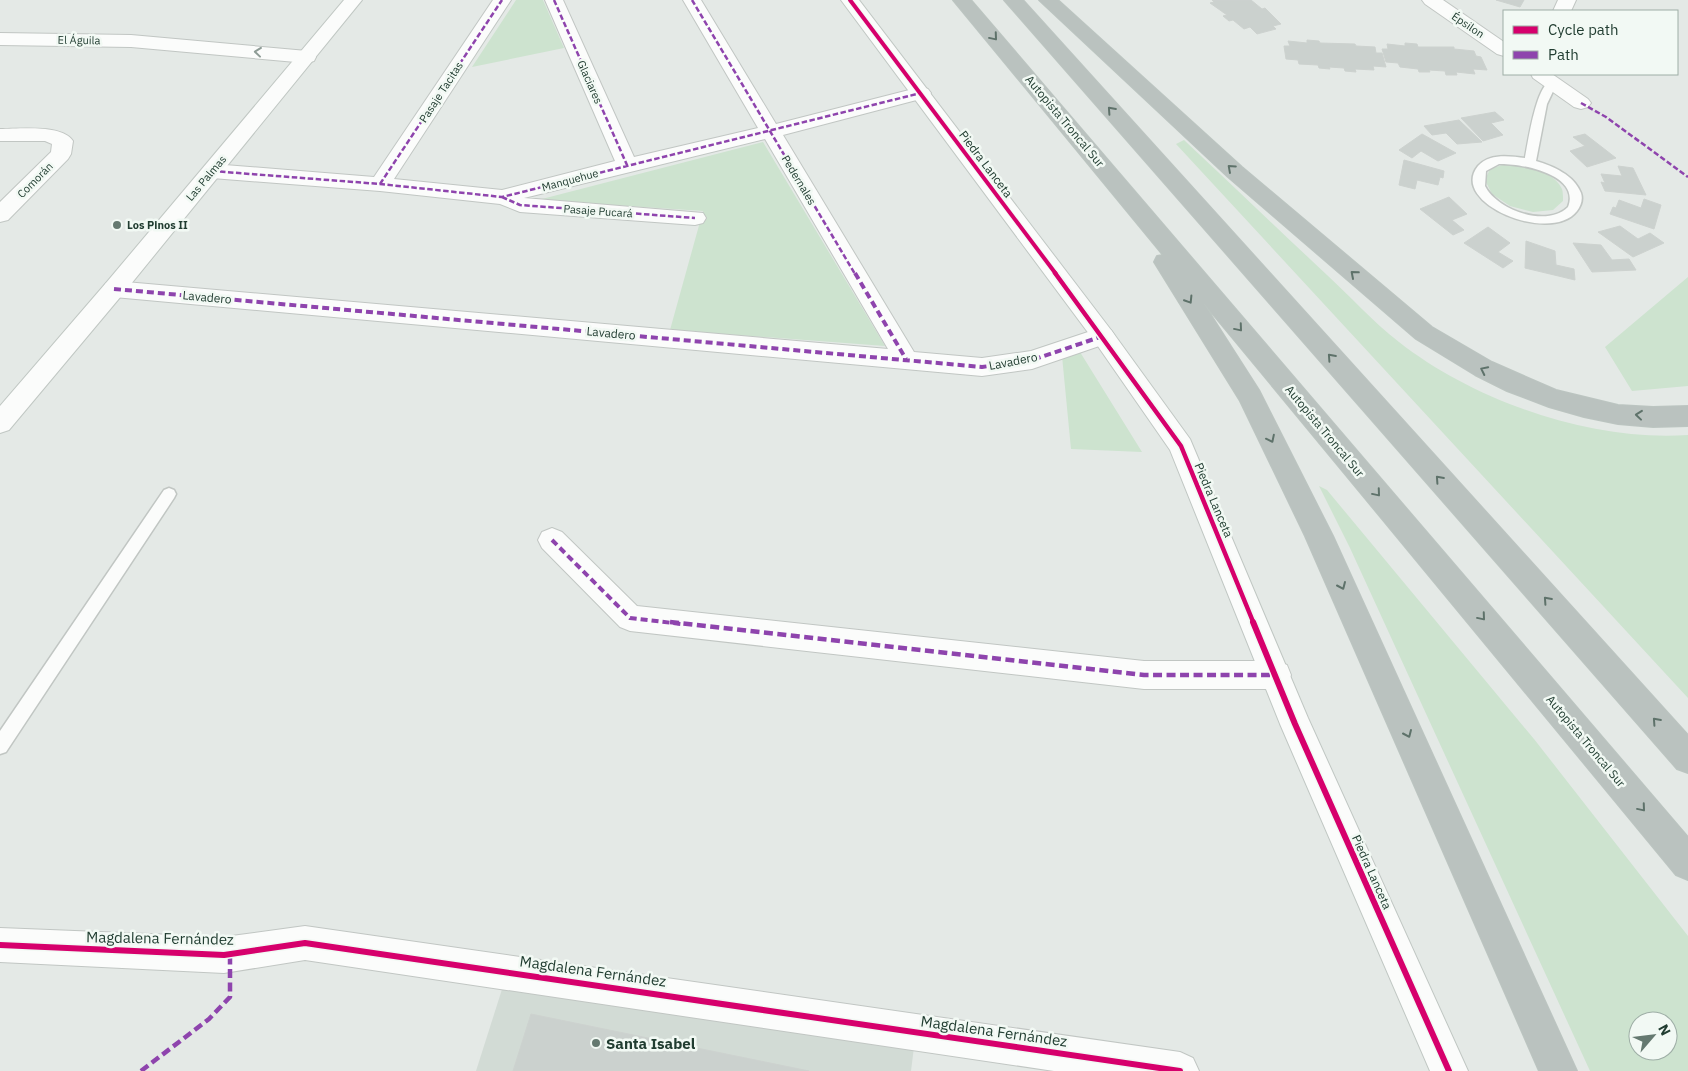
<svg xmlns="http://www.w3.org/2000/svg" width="1688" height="1071" font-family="'IBM Plex Sans',sans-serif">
  <rect width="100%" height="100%" fill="#e4e9e6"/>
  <path fill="#d2dbd5" d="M504 983 914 1047 911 1071H476Z"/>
  <path fill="#cde3cf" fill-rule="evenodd" d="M516 0H543L564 48 472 67Z
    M1184 140C1232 185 1279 230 1327 275 1351 297 1373 322 1399 342 1474 401 1592 442 1688 435V698L1176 144Z
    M763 142 885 346 670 330 703 211 538 200Z
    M1505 164C1522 165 1554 170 1562 189 1563 192 1563 197 1563 201L1553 210 1533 212 1510 206 1492 194 1485 180 1490 169Z
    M1688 277V386L1632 391 1605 347Z
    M1080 352 1142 452 1071 449 1062 356Z
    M1319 486 1327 490 1534 739 1688 936V1071H1590L1350 548ZM1638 1021H1668V1051H1638Z"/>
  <path fill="#cbd1ce" stroke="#cdd2cf" d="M1212 0H1251L1262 9 1265 8 1281 24 1273 26 1276 29 1257 34 1250 27 1244 29 1233 20 1229 21 1223 16 1227 15 1210 3 1214 2Z
    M1496 0H1524L1520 7Z
    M1307 40 1319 41 1320 43 1355 44 1356 46 1375 47 1376 53H1382L1386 67 1373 66 1374 70 1355 69 1356 72 1345 71 1344 68 1329 67 1330 69 1319 68 1318 65 1299 64 1298 60 1286 59 1284 46H1290L1288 41 1307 43Z
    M1405 43 1417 44 1418 47H1454V49L1474 51 1476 56 1481 57 1487 70 1473 69 1475 74 1456 72 1457 75H1446L1445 71 1429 70 1430 72H1419L1418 69 1400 67 1398 63 1386 62 1382 49H1388L1387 44 1405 46Z
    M1495 112 1504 120 1491 123 1503 135 1483 141 1461 118Z
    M1459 120 1482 142 1457 144 1446 133 1432 135 1424 126Z
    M1422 134 1456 153 1438 161 1421 151 1412 158 1399 150Z
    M1585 134 1616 158 1587 167 1570 151 1585 146 1573 137Z
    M1404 160 1444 171 1443 178 1440 177 1438 185 1417 180 1415 189 1399 185Z
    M1618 166 1633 168 1646 195 1605 191 1601 182 1605 183 1601 174 1622 176Z
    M1449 197 1467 214 1452 220 1464 230 1453 235 1420 209Z
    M1644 199 1661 205 1654 229 1610 214 1613 207 1616 208 1619 200 1641 208Z
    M1620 226 1638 239 1650 233 1664 243 1633 257 1598 232Z
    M1488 227 1510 243 1498 252 1513 261 1503 268 1464 243Z
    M1526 241 1555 251 1556 265 1574 269 1575 280 1525 268Z
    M1573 243 1601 245 1612 260 1629 259 1636 270 1592 272Z
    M531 1014 809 1071H513Z"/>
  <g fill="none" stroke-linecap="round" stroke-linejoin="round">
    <g stroke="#c1c6c3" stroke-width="3">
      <path id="lane" d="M1552 80 1557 83 1547 104 1536 161C1553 166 1574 175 1581 193 1583 199 1581 206 1577 211 1551 245 1448 203 1478 166 1489 153 1510 156 1525 158 1528 143 1536 84 1552 80ZM1499 164C1519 163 1581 174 1568 207 1547 228 1497 210 1485 186L1486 171Z
        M169 488 174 490 176 494 174 498 6 752 0 754V731L164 490Z"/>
    </g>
    <g stroke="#c1c6c3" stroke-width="2">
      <path id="street" d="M493 0H511L394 179 502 190 615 161 545 0H563L634 157 758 128 683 0H701L776 124 921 87 928 89 931 93 928 97 783 135 914 352 982 358 1031 351 1103 327 1111 330 1115 336 1111 342 1032 369 982 376 114 297 106 295 102 289 106 283 114 281 888 349 765 139 524 198 703 213 706 218 703 223 695 225 520 212 500 204 380 191 212 178 205 176 202 171 205 166 212 164 374 177Z
        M1422 0H1443L1504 42V56L1497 54 1425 4Z
        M1558 0H1576L1571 11H1553Z
        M0 33 131 35 307 51 314 53 316 57 314 61 307 63 131 47 0 45Z
        M1531 74H1552L1588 99 1591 103 1588 107 1581 109 1574 107 1533 78Z
        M0 129C19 129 62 124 73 141L71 154 68 159 8 220 0 222V202L51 152 52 144 45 141H0Z
        M552 528 562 532 637 606 1144 661H1276L1287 665 1291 675 1287 685 1276 689H1144L630 631 620 627 542 548 538 540 542 532Z
        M305 926 1180 1052 1193 1058 1199 1071H1054L305 960 224 973 0 962V928L224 937Z"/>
    </g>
    <g stroke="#c0c7c3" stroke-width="2">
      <path id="secondary" d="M344 0H362L122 295 9 430 0 433V406L106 283Z
        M841 0H859L1111 330 1190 439 1308 718 1468 1071H1430L1280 724 1170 450 1095 342Z"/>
    </g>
    <g stroke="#bcc5c1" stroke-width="2">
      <path id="highway" d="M953 0H971L1688 837V880L1676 875 1202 301 1259 390 1333 536 1577 1071H1539L1305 536 1240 401 1154 262 1157 256 1163 255Z
        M1004 0H1023L1688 735V773L1677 769Z
        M1039 0H1058L1242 167 1432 327 1492 362 1556 390 1618 405 1653 407 1688 406V426L1653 427 1618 424 1584 417 1549 407 1507 391 1475 375 1416 339 1228 177Z"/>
    </g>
    <use href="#lane" fill="#fbfcfb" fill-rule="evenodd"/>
    <use href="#street" fill="#fbfcfb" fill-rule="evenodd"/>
    <use href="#secondary" fill="#fbfcfb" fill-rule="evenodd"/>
    <use href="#highway" fill="#bac2bf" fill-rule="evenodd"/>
    <path stroke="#8e44ad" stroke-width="2.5" stroke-dasharray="5.5 2.5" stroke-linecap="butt" d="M554 0 627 165
      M692 0 855 274
      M1581 103 1606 117 1688 177
      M212 171 380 184 502 197 921 93
      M380 184 502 0
      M502 197 520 205 695 218"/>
    <path stroke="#8e44ad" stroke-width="4" stroke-dasharray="7 4" stroke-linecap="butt" d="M855 273 906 359
      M114 289 982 367 1032 360 1103 336
      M552 540 630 618 681 624"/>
    <path stroke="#8e44ad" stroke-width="4.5" stroke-dasharray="9 4.5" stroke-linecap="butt" d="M670 622 1144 675H1276
      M141 1071 209 1019 230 997V954"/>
    <g stroke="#f2f9f4" stroke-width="6">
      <path id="cycleway-far2" d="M850 0 1056 274"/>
    </g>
    <g stroke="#f2f9f4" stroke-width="8">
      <path id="cycleway-far1" d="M1055 273 1181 446 1254 624"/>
    </g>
    <g stroke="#f2f9f4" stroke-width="9">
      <path id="cycleway" d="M1253 622 1295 724 1449 1071
        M0 945 224 955 305 943 1180 1071"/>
    </g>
    <use href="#cycleway-far2" stroke="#d6006c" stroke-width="4"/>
    <use href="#cycleway-far1" stroke="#d6006c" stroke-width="4.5"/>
    <use href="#cycleway" stroke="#d6006c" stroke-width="6"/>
  </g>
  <defs><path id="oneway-chevron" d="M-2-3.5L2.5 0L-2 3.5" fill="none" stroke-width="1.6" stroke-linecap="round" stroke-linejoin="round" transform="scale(1.25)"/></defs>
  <g stroke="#5e726a">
    <use href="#oneway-chevron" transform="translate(994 37) rotate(50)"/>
    <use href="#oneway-chevron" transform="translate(1111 110) rotate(-132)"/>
    <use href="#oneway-chevron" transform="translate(1231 168) rotate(-138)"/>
    <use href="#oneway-chevron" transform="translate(1354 274) rotate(-139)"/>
    <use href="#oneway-chevron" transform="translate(1189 300) rotate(58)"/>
    <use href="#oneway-chevron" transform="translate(1239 328) rotate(50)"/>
    <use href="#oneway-chevron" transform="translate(1331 357) rotate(-132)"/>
    <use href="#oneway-chevron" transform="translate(1484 370) rotate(-154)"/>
    <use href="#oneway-chevron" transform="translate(1639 415) rotate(-174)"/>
    <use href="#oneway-chevron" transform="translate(1271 439) rotate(64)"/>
    <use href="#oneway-chevron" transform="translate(1439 479) rotate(-132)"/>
    <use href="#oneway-chevron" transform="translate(1377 493) rotate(50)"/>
    <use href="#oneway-chevron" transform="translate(1342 586) rotate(66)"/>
    <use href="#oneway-chevron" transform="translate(1547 600) rotate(-132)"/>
    <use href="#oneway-chevron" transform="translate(1482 617) rotate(50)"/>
    <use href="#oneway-chevron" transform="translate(1656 721) rotate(-132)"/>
    <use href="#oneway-chevron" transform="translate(1408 734) rotate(66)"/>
    <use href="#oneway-chevron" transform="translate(1642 808) rotate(50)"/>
  </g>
  <use stroke="#8e9c96" href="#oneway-chevron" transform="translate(258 52) rotate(-174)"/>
  <g fill="#657970" stroke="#f2f9f4" stroke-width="2">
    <circle cx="117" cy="225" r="5"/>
    <circle cx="596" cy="1043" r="5"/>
  </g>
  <g text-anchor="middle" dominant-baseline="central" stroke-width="5" stroke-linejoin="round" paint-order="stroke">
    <g font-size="11" fill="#213d31" stroke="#f2f9f4">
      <text transform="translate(1468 25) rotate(34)">Épsilon</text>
      <text transform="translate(79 40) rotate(1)">El Águila</text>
      <text transform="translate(590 82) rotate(66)">Glaciares</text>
      <text transform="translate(441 92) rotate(-57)">Pasaje Tacitas</text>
      <text transform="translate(206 178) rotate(-50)">Las Palmas</text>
      <text transform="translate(35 180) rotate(-45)">Comorán</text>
      <text transform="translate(570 180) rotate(-15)">Manquehue</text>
      <text transform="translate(799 180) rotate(59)">Pedernales</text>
      <text transform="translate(598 211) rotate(4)">Pasaje Pucará</text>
    </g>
    <g font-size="11" font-weight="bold" fill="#213d31" stroke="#f2f9f4" text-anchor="start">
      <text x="127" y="225">Los Pinos II</text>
    </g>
    <g font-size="12" fill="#213d31" stroke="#f2f9f4">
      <text transform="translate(1065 121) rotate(50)">Autopista Troncal Sur</text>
      <text transform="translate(986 164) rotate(53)">Piedra Lanceta</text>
      <text transform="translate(207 297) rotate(5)">Lavadero</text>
      <text transform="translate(611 333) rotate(5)">Lavadero</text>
      <text transform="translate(1013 361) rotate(-11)">Lavadero</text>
      <text transform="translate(1325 431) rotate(50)">Autopista Troncal Sur</text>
      <text transform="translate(1214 500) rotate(67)">Piedra Lanceta</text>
      <text transform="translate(1586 741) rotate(50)">Autopista Troncal Sur</text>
      <text transform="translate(1372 872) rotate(66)">Piedra Lanceta</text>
    </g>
    <g font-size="15" fill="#213d31" stroke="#f2f9f4">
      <text transform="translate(160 938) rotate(1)">Magdalena Fernández</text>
      <text transform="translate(593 971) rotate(8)">Magdalena Fernández</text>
      <text transform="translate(994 1031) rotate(8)">Magdalena Fernández</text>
    </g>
    <g font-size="15" font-weight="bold" fill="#213d31" stroke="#f2f9f4" text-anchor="start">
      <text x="606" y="1043">Santa Isabel</text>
    </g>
  </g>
  <rect x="1503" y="10" width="175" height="65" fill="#f2f9f4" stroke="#9eaea6"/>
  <rect x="1513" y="26" width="25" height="8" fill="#d6006c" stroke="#9eaea6"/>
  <text x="1548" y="35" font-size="15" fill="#213d31">Cycle path</text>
  <rect x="1513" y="51" width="25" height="8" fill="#8e44ad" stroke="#9eaea6"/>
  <text x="1548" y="60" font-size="15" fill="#213d31">Path</text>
  <g transform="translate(1653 1036) rotate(62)"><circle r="24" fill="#f2f9f4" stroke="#9eaea6"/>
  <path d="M0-4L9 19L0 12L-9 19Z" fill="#657970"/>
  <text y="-8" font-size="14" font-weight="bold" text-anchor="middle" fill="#213d31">N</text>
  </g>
</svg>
